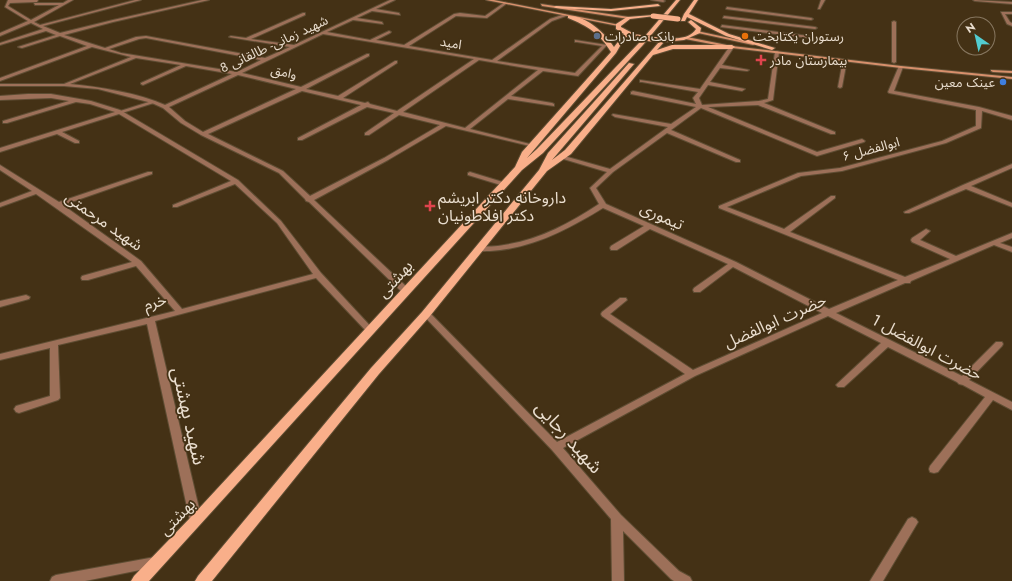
<svg xmlns="http://www.w3.org/2000/svg" width="1012" height="581" font-family="Jost,'Noto Sans Arabic',sans-serif">
  <rect width="100%" height="100%" fill="#443115"/>
  <g fill="none" stroke-linecap="round" stroke-linejoin="round">
    <g stroke="#5e4d33" stroke-width="2">
      <path id="minor" d="M8 0H38L37 2 10 3 8 6 31 20 59 5H35L34 3H63L68 0H73L34 22 40 25 135 0H141L43 26 60 33 113 20 202 0H209L113 22 64 35 105 48 136 37 146 36 265 58 290 47 229 37 231 36 246 38 303 13H305V15L251 39 294 45 390 0H395L376 9 399 13 400 15 372 11 357 18 382 22 383 24 353 20 327 32 370 40 389 31 391 32 390 33 376 40 404 45 454 14 460 13 485 16 505 2 506 4 487 18 456 16 409 46 492 60 550 19 565 14 566 16 552 21 497 61 575 73 602 46 577 42H575V40L607 45 578 76 543 71 511 96 552 103 554 104V106L508 99 470 129 534 145V147L446 126 388 160 314 200 409 289 410 291 409 293H403L309 202 306 201 305 199 279 173 201 135 181 123 163 108 152 103 98 89 64 86H0V84H64L131 57 92 47 0 81V78L87 46 60 36 22 48 18 47 56 35 46 31 0 45V43L43 29 31 23 0 36V33L28 21 5 7ZM323 34 474 59 397 111 370 104 368 102 365 103 343 98 397 63V61H395L338 96 306 89 369 56V54H367L301 87 242 73ZM146 38 261 60 237 72 121 53 109 49 139 39ZM136 58 181 65 141 83V84L143 85 186 66 232 74 165 105C138 93 100 87 70 84ZM479 60 538 70 465 128 403 112ZM238 75 296 89 203 132 185 121 169 107ZM302 91 361 105 298 138V140H302L367 107 394 113 365 133V135H369L399 115 440 125 384 158 310 196 283 171 208 134Z
        M651 0H663L665 1 663 2Z
        M821 0H825L820 9H818Z
        M973 0 1012 2V4L975 1Z
        M727 7 811 18 813 19 811 20 726 9Z
        M1001 12H1012V14H1005L1010 22 1012 23V26L1007 24Z
        M724 16 815 27 817 28 815 29 723 18Z
        M894 21 896 22V62L894 63 892 62V22Z
        M722 25 817 37 819 38 817 39 721 27Z
        M730 46 734 47 722 65 749 70 747 71 720 68 710 82 745 89 742 91 708 85 699 98 702 105 759 101 768 99 775 52 777 51 779 52 773 100 764 103 835 132V134H831L758 105 708 107 817 152 862 139 865 141 864 142 817 156 701 108 671 130 740 160V162H736L667 133 613 172 596 188 606 204 736 262 829 309 898 280 719 208V206L798 173 840 168 942 141 976 126V110L889 93 888 92 899 66 903 67 894 91 979 107 1012 116V120L982 111 981 128 946 143 842 171 801 176 727 207 784 229 831 196H835V198L790 232 905 277 950 259 912 242 911 240 912 238 926 229 930 231 920 240 956 256 1012 233V238L1000 243 1012 247V252L994 245 911 281 910 283H905L836 313 962 376 996 342H1002L1003 344 1002 346 969 380 1012 402V410L993 400 938 472 934 473 930 472 929 469 930 466 985 397 963 385 959 384 957 382 888 347 844 387H838L836 385 838 383 881 343 828 316 695 376 563 448 621 515 679 571 690 577 692 581H674L671 579 623 531 624 581H612L611 519 552 450 422 314 426 311 429 312 557 442 685 374 602 316 601 314 602 312 620 298H626L627 300 610 314 693 370 822 313 733 267 700 292H694L693 290 694 288 728 264 650 229 617 250H611L610 248 611 246 644 226 603 208C569 229 531 249 490 251 485 251 479 252 475 249L479 247C487 246 496 247 504 245 539 240 570 223 599 204L590 188 607 172 560 158V156H564L610 169 668 127 615 117 612 115 613 114 671 124 696 107 631 94V92L633 91 696 104 693 98 698 92 642 82H640V80L700 89Z
        M845 59 847 60 842 87 840 88 838 87 843 60Z
        M28 94H51L91 101 120 110 238 180 281 221 321 273 374 330 370 333 367 332 316 278 155 321 202 521 200 524 196 526 192 524 190 521 147 324 58 345 60 398 58 400 19 413 16 412 14 409 16 406 50 396V348L0 360V354L175 311 136 266 88 280H82L81 278 82 276 132 262 36 194 0 207V203L32 191 0 170V165L59 202 148 172H152V174L63 205 141 261 182 309 313 274 277 223 235 184 177 207H173V205L231 181 119 114 62 132 79 141V143H75L57 134 0 152V148L115 112 90 104 76 102 7 123H3V121L69 101 51 98 0 100V96Z
        M1012 164V168L971 186 1012 203V207L966 189 909 213H905L904 212 963 185Z
        M470 172 506 183 507 184 504 186 468 175V173Z
        M26 295 30 297 29 299 0 307V301Z
        M912 517 916 519 918 522 883 581H870L908 519Z
        M155 557 159 558 161 562 159 566 155 567 85 581H50L52 577 56 575Z"/>
    </g>
    <g stroke="#5e4d33" stroke-width="2">
      <path id="tertiary" d="M152 101 157 102 122 113 117 112Z"/>
    </g>
    <g stroke="#5e4d33" stroke-width="2">
      <path id="secondary" d="M486 0H494L620 25 618 26Z
        M541 4 629 17 631 18 629 19 542 6Z
        M697 31 753 43 755 44 753 45 698 33H697Z
        M687 37 732 46 901 66 1012 77V79L901 68 732 48 685 39V38Z
        M991 70 1012 71V73L993 72 991 71Z"/>
    </g>
    <g stroke="#5e4d33" stroke-width="2">
      <path id="primary" d="M676 0H680L643 45 543 153 522 170 149 581H131L134 576 191 517 515 167 522 152 611 52C600 34 588 26 568 18V16C586 15 605 33 614 47L624 34 616 29V24L627 17 653 15 655 16 630 19 621 26V27L640 37 637 39 628 36 624 39 616 53 527 158 537 149 639 43Z
        M694 0H698L689 14 729 34 775 48 772 50 726 36 687 17 685 21H681L684 14Z
        M658 4 660 6 611 11 556 8 554 7 556 6 611 9Z
        M691 20 701 28 700 33 684 40 664 42 657 50 672 45H732L735 47 732 49H673L653 55 571 154 547 171 430 316 379 374 212 581H195L198 576 371 368 422 312 539 170 548 153 629 63 634 64 552 160 565 150 659 42 656 41V39C669 37 688 42 696 29L688 22Z"/>
    </g>
    <use href="#minor" fill="#9d7059" fill-rule="evenodd"/>
    <use href="#tertiary" fill="#9d7059" fill-rule="evenodd"/>
    <use href="#secondary" fill="#d8906c" fill-rule="evenodd"/>
    <use href="#primary" fill="#f9af8a" fill-rule="evenodd"/>
    <g stroke="#5e4d33" stroke-width="6" stroke-linecap="butt">
      <path id="primary-bridge" d="M653 16 678 19
        M637 37 658 40"/>
    </g>
    <use href="#primary-bridge" stroke="#f9af8a" stroke-width="5"/>
  </g>
  <circle fill="#5c6f8a" stroke="#443115" stroke-width="1.5" cx="597" cy="36" r="4"/>
  <circle fill="#e8710a" stroke="#443115" stroke-width="1.5" cx="745" cy="36" r="4"/>
  <g fill="#e0444e" stroke="#443115" stroke-width="1.5">
    <path d="M759 54h4v4h4v4h-4v4h-4v-4h-4v-4h4z"/>
    <path d="M428 200h4v4h4v4h-4v4h-4v-4h-4v-4h4z"/>
  </g>
  <circle fill="#3f7fe0" stroke="#443115" stroke-width="1.5" cx="1003" cy="82" r="4"/>
  <g text-anchor="middle" dominant-baseline="central" stroke-width="3.5" stroke-linejoin="round" paint-order="stroke">
    <g font-size="13" fill="#e9ddce" stroke="#443115" text-anchor="start">
      <text x="605" y="36">بانک صادرات</text>
      <text x="753" y="36">رستوران یکتابخت</text>
      <text x="770" y="60">بیمارستان مادر</text>
      <text x="995" y="82" text-anchor="end">عینک معین</text>
    </g>
    <g font-size="13" fill="#e9ddce" stroke="#443115">
      <text transform="translate(451 43) rotate(10)">امید</text>
      <text transform="translate(274 44) rotate(-25)">شهید زمانی- طالقانی 8</text>
      <text transform="translate(284 72) rotate(13)">وامق</text>
      <text transform="translate(871 149) rotate(-15)">ابوالفضل ۶</text>
    </g>
    <g font-size="16" fill="#e9ddce" stroke="#443115" text-anchor="start">
      <text x="438" y="197">داروخانه دکتر ابریشم<tspan x="438" dy="18">دکتر افلاطونیان</tspan></text>
    </g>
    <g font-size="16" fill="#e9ddce" stroke="#443115">
      <text transform="translate(662 216) rotate(24)">تیموری</text>
      <text transform="translate(104 221) rotate(35)">شهید مرحمتی</text>
      <text transform="translate(395 279) rotate(-48)">بهشتی</text>
      <text transform="translate(155 302) rotate(-16)">خرم</text>
      <text transform="translate(775 321) rotate(-24)">حضرت ابوالفضل</text>
      <text transform="translate(927 347) rotate(28)">حضرت ابوالفضل 1</text>
      <text transform="translate(177 517) rotate(-46)">بهشتی</text>
    </g>
    <g font-size="19" fill="#e9ddce" stroke="#443115">
      <text transform="translate(189 416) rotate(77)">شهید بهشتی</text>
      <text transform="translate(569 437) rotate(48)">شهید رجایی</text>
    </g>
  </g>
  <g transform="translate(976 36) rotate(326)"><circle r="19" fill="#443115" stroke="#86765f"/>
  <path d="M0-3L7 15L0 10L-7 15Z" fill="#52ccd0"/>
  <text y="-6" font-size="11" font-weight="bold" text-anchor="middle" fill="#e9ddce">N</text>
  </g>
</svg>
